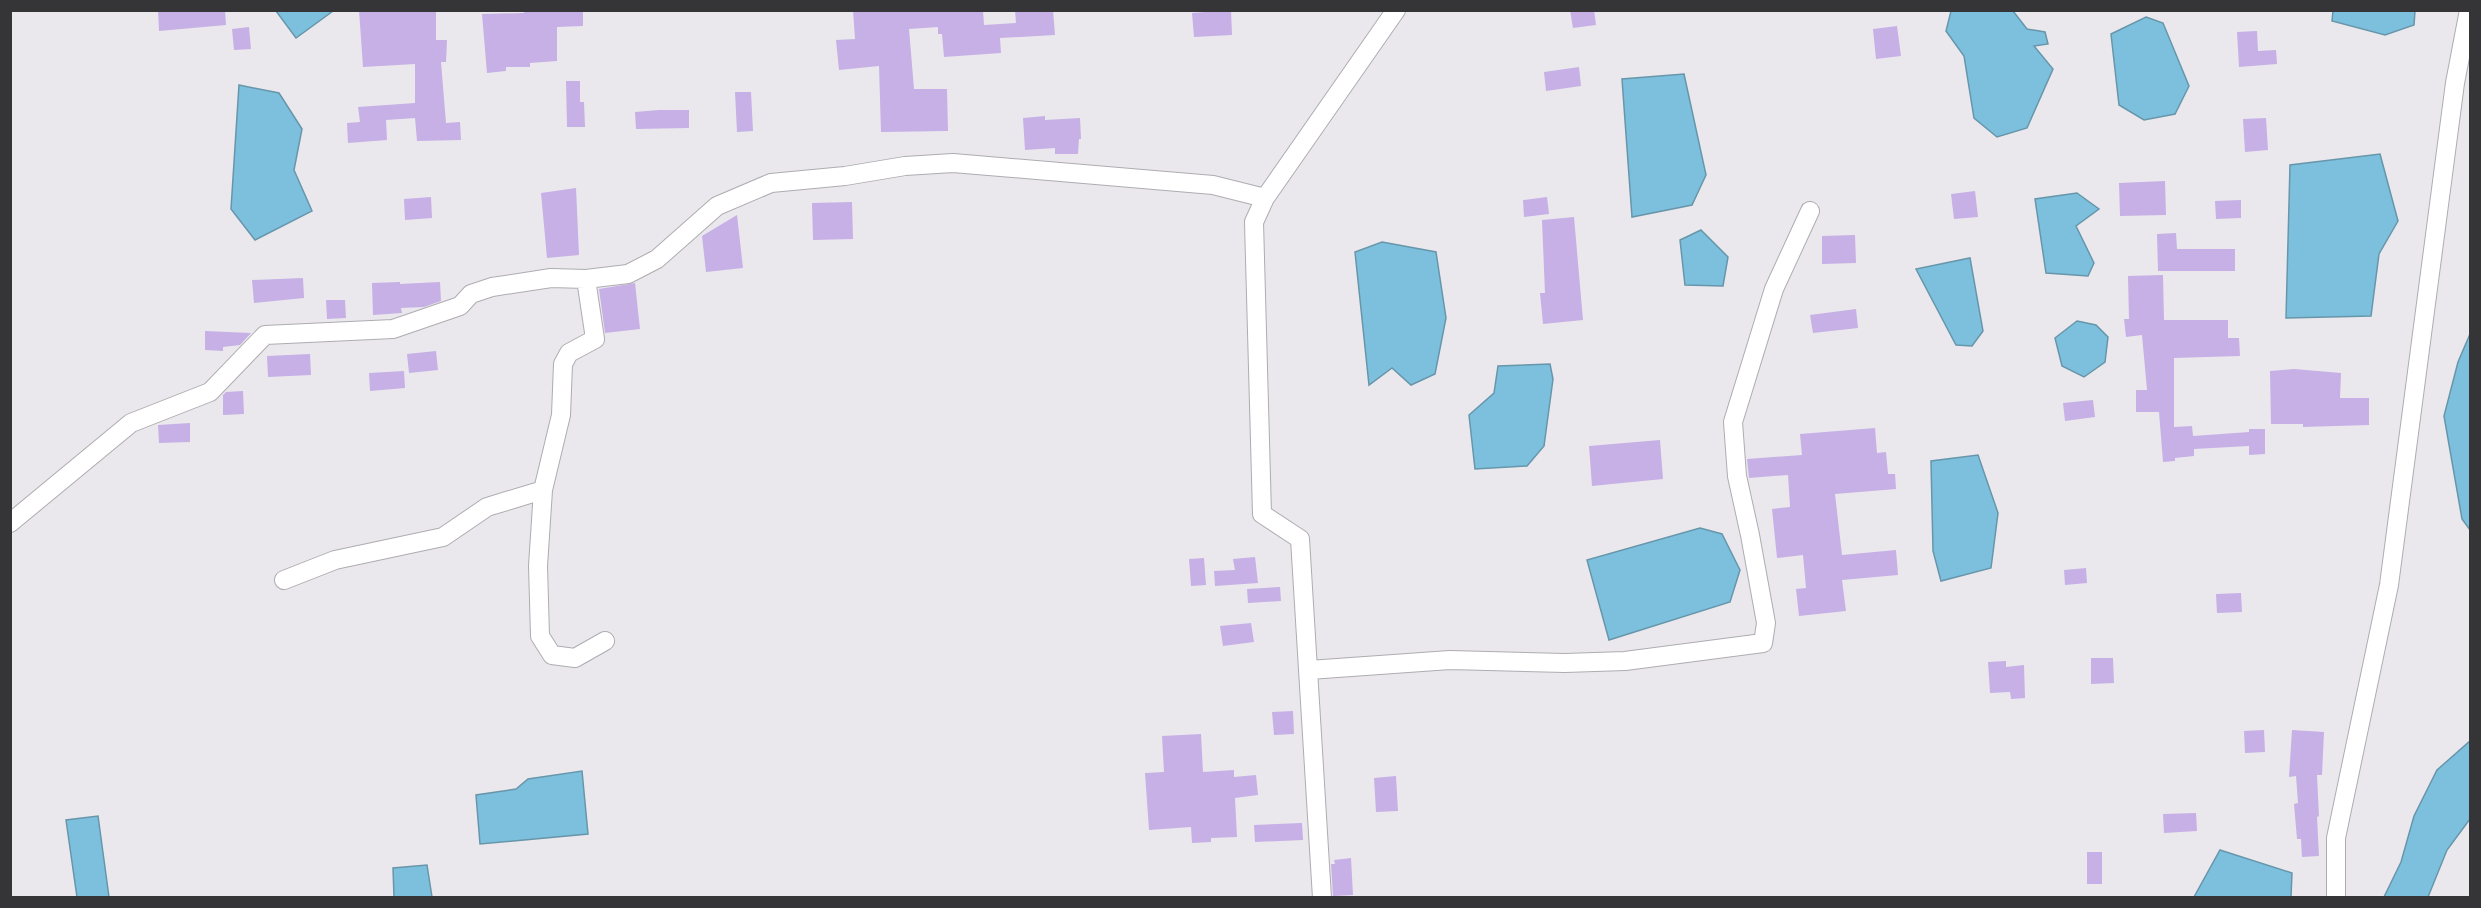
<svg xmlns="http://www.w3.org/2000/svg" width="2481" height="908" font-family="'Open Sans',sans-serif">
  <rect width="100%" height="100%" fill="#eae8ed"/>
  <path fill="#7dc0dd" stroke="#6796ab" stroke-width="1.5" d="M276 11H333L296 38Z
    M2013 11 2027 29 2045 32 2048 44 2034 46 2053 69 2027 128 1997 137 1974 118 1964 56 1946 31 1951 11Z
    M2333 11V10L2415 11 2414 25 2385 35 2332 21Z
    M2146 17 2163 23 2189 86 2175 114 2144 120 2119 105 2111 34Z
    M1684 74 1706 175 1692 205 1632 217 1622 79Z
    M239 85 279 93 302 129 294 170 312 211 255 240 231 209Z
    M2380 154 2398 221 2379 254 2371 316 2286 318 2290 165Z
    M2077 193 2099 209 2076 226 2094 263 2088 276 2046 273 2035 199Z
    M1701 230 1728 257 1723 286 1685 285 1680 240Z
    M1382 242 1436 252 1446 318 1435 374 1411 385 1392 368 1369 385 1355 252Z
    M1970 258 1983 331 1972 346 1956 345 1916 269Z
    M2077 321 2096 325 2108 337 2105 362 2084 377 2062 366 2055 338Z
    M2470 334V530L2462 519 2444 416 2458 362Z
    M1550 364 1553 379 1544 446 1527 466 1475 469 1469 415 1494 393 1498 366Z
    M1978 455 1998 513 1991 568 1941 581 1933 551 1931 461Z
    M1700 528 1722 534 1740 570 1730 602 1609 640 1587 560Z
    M2470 741V819L2447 850 2428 897H2384L2401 862 2414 816 2437 770Z
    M582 771 588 834 480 844 476 795 516 789 528 779Z
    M98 816 109 897H77L66 820Z
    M2220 850 2292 873 2291 897H2194Z
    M427 865 432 897H394L393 868Z"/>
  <path fill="#c6b0e6" d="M158 10H225L226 25 159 31Z
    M359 10H436V40H447L446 62H441L446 123 460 122 461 140 417 141 415 118 386 120 387 140 348 143 347 123 360 122 358 107 415 103V64L363 67Z
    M524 10H583V26L557 27V61L530 63V67H506V71L487 73 482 14 524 13Z
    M853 10H983L984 25 1016 23 1015 10H1053L1055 35 1000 38 1001 53 944 57 942 34H938V27L909 29 914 89H947L948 131 881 132 879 66 839 70 836 40 855 39Z
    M1231 10 1232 35 1194 37 1192 13Z
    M1570 10H1594L1596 25 1573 28Z
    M1897 26 1901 56 1876 59 1873 29Z
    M249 27 251 49 234 50 232 29Z
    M2257 31 2258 51 2276 50 2277 64 2239 67 2237 32Z
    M1579 67 1581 86 1546 91 1544 72Z
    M566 81H580V102H584L585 127H567Z
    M735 92H751L753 131 737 132Z
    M659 110H689V128L636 129 635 112Z
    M1045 116V120L1080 118 1081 139H1079L1078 154H1055V148L1025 150 1023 118Z
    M2266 118 2268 150 2245 152 2243 119Z
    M2165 181 2166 215 2120 216 2119 183Z
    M576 188 579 255 547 258 541 193Z
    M1975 191 1978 217 1954 219 1951 194Z
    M431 197 432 218 405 220 404 199Z
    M1547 197 1549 214 1524 217 1523 200Z
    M2241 200V218L2216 219 2215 201Z
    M852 202 853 239 813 240 812 203Z
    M737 215 743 268 706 272 702 236Z
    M1574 217 1583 320 1543 324 1540 293H1545L1542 220Z
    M2176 233 2177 249H2235V271H2158L2157 234Z
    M1855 235 1856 263 1822 264V236Z
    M2163 275 2164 320H2228V338H2239L2240 356 2174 358V427L2192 426 2193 436 2249 432V429H2265V454L2249 455V446L2194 449V456L2175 458V461L2163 462 2159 412H2136V390H2147L2142 335 2126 337 2124 319H2129L2128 276Z
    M303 278 304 298 254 303 252 280Z
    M400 282V284L440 282 441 301 424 307 401 308 402 313 373 315 372 283Z
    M635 283 640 329 605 333 599 289Z
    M326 300H345L346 318 327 319Z
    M1856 309 1858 328 1813 333 1810 315Z
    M205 331 251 333 240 345 223 347V351L205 350Z
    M436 351 438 370 409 373 407 354Z
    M310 354 311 375 268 377 267 356Z
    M2294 369 2341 373 2340 398H2369V425L2303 427V424H2271L2270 371Z
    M404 371 405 388 370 391 369 373Z
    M243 391 244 414 223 415V395L226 392Z
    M2093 400 2095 417 2065 421 2063 403Z
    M190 423V442L159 443 158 425Z
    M1875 428 1877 453 1886 452 1888 474H1895L1896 489 1835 494 1842 555 1896 550 1898 575 1842 580 1846 611 1799 616 1796 589 1806 588 1803 555 1777 558 1772 509 1790 507 1788 475 1749 478 1747 459 1802 455 1800 434Z
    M1660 440 1663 479 1592 486 1589 446Z
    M1255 557 1258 583 1215 586 1214 571 1235 570 1233 559Z
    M1204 558 1206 585 1191 586 1189 559Z
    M2086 568 2087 583 2065 585 2064 570Z
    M1280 587 1281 601 1248 603 1247 589Z
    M2241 593 2242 612 2217 613 2216 594Z
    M1251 623 1254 642 1223 646 1220 626Z
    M2091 658H2113L2114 683 2091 684Z
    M2006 661V667L2024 665 2025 698 2011 699 2010 692 1990 693 1988 662Z
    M1293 711 1294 734 1274 735 1272 712Z
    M2264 730 2265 752 2245 753 2244 731Z
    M2292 730 2324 732 2322 775H2317L2319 816 2317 817 2319 856 2302 857 2301 839H2297L2294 804 2298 803 2296 776 2289 777Z
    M1201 734 1203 772 1234 770V777L1256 775 1258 795 1235 798 1237 837 1211 838V842L1192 843 1191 827 1149 830 1145 773 1164 772 1162 736Z
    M1396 776 1398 811 1376 812 1374 778Z
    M2196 813 2197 831 2164 833 2163 814Z
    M1302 823 1303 840 1255 842 1254 825Z
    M2087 852H2102V884H2087Z
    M1351 858 1353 895 1333 896 1331 864H1335L1334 860Z"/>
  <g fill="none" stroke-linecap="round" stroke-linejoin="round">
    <g stroke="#aeacb1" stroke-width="20">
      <path id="minor" d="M586 279 595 339 569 353 563 364 561 415 543 490 538 566 540 636 552 655 575 658 605 641
        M10 523 131 423 210 392 265 335 393 329 460 306 471 294 492 287 551 278 586 279 628 274 657 259 717 206 771 183 845 176 905 166 953 163 1213 185 1265 198
        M284 580 335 560 443 537 487 507 543 490
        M1309 670 1450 660 1565 663 1625 661 1763 643 1766 623 1750 535 1737 476 1733 422 1774 289 1810 211
        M1322 898 1300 539 1262 514 1254 222 1265 198 1396 10
        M2336 898V838L2389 585 2455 83 2469 10"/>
    </g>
    <use href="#minor" stroke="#fff" stroke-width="18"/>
  </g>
  <rect width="2481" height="908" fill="none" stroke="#353436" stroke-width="24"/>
</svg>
